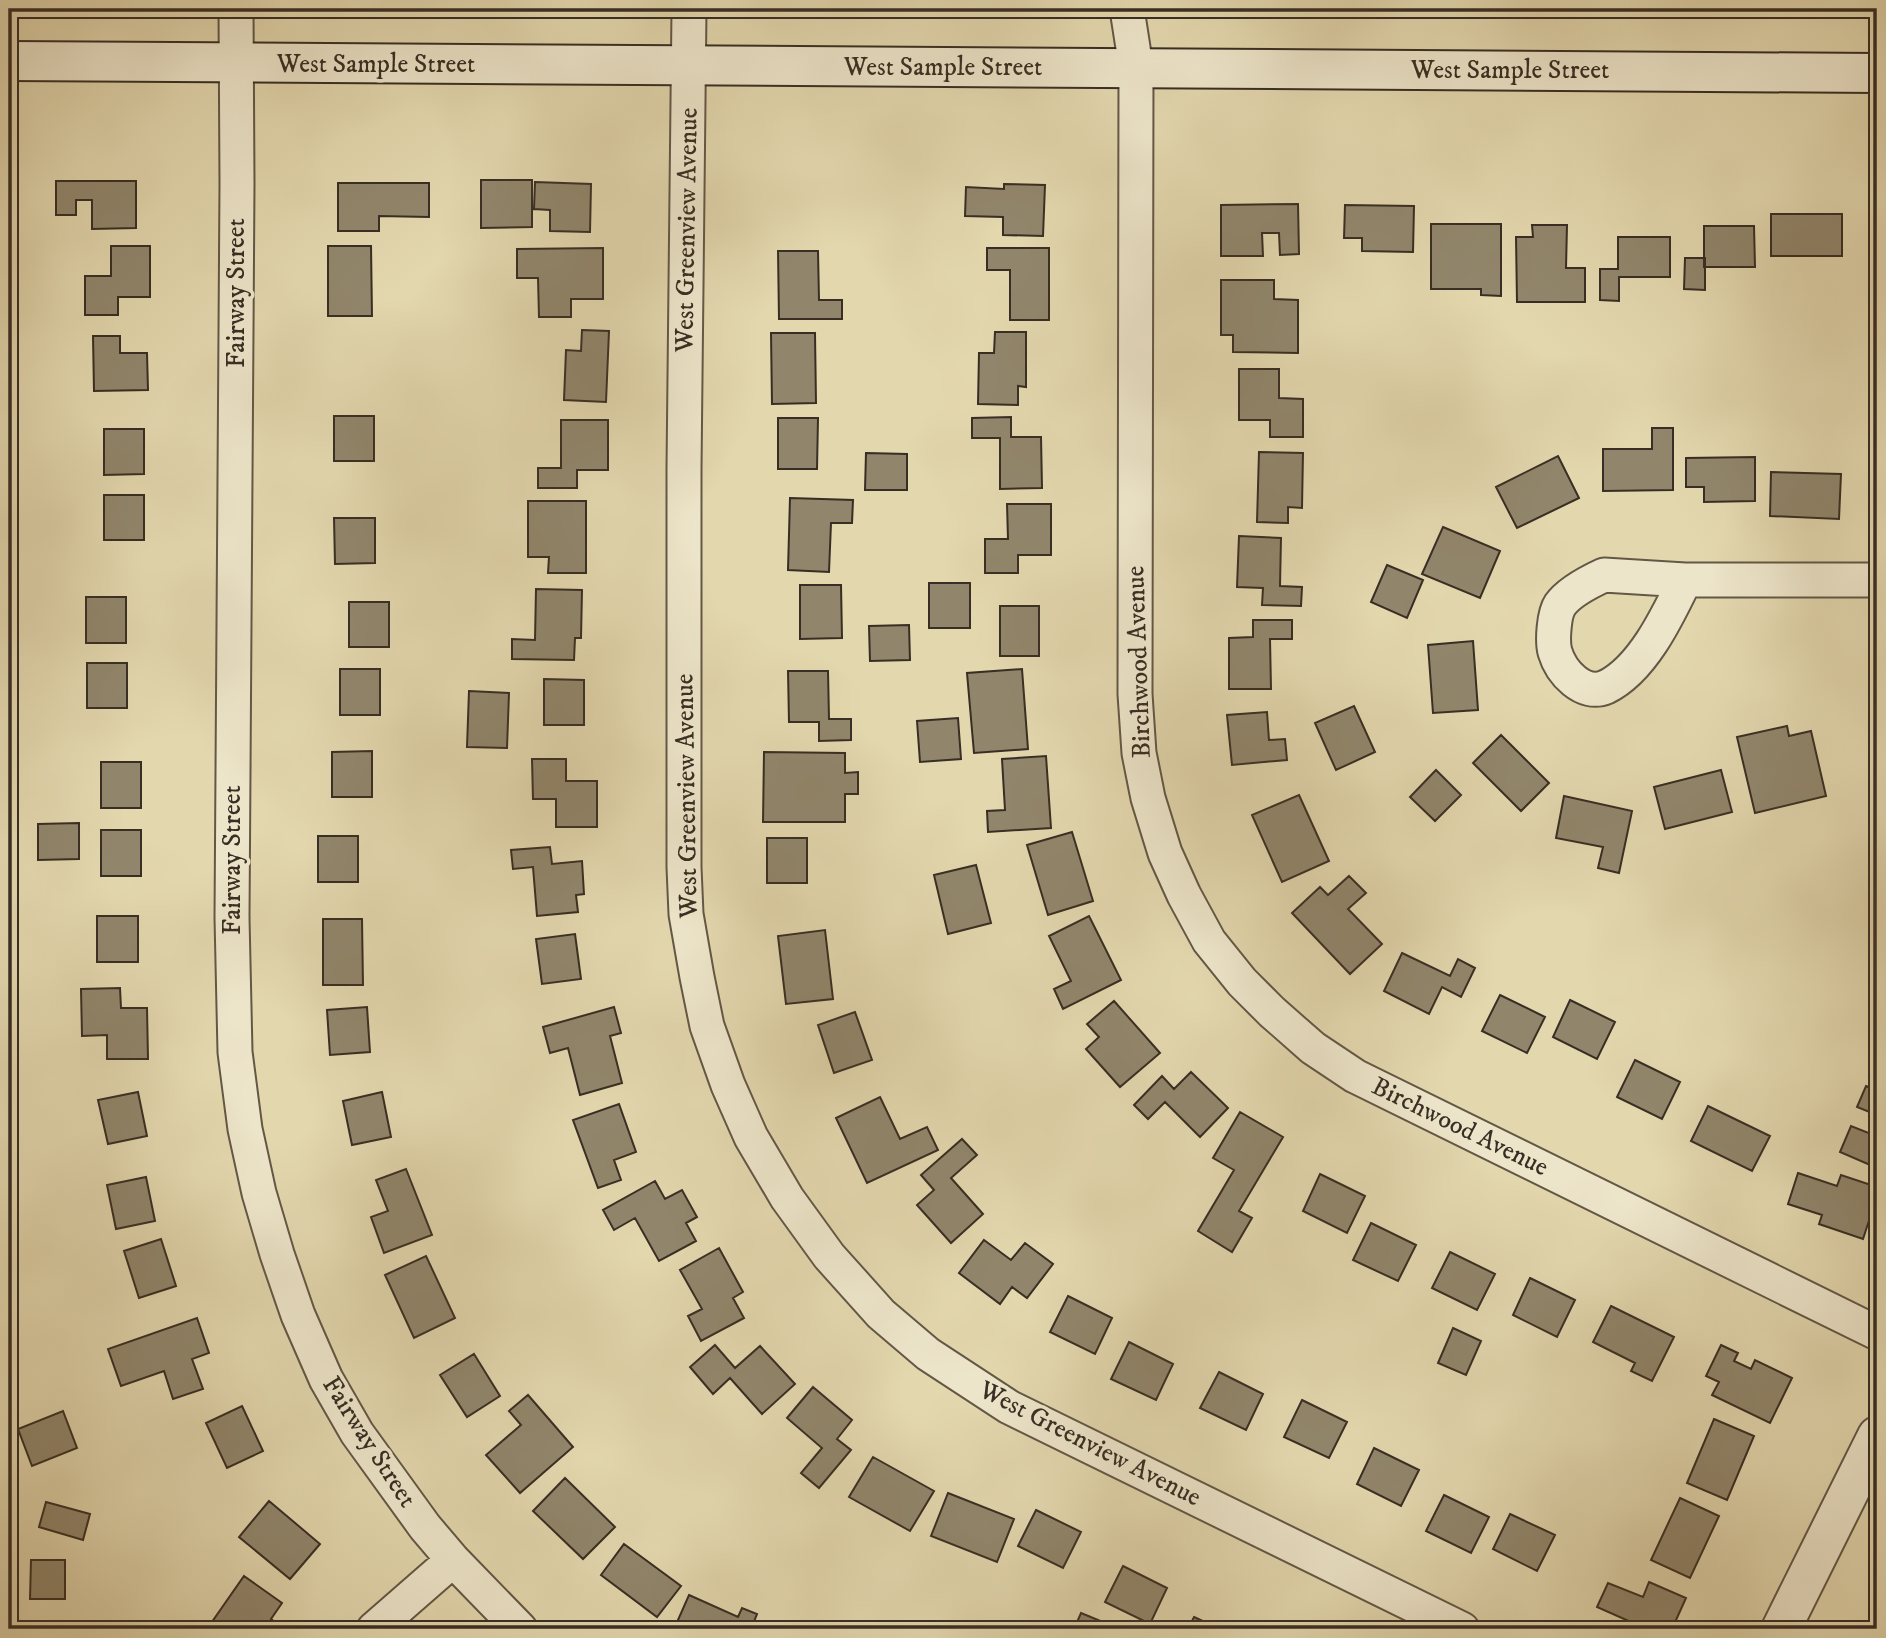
<svg xmlns="http://www.w3.org/2000/svg" width="1886" height="1638" font-family="'IM FELL DW Pica',serif">
  <rect width="100%" height="100%" fill="#e3d7ae"/>
  <filter id="stains"><feTurbulence type="fractalNoise" baseFrequency=".00286" numOctaves="4"/><feColorMatrix values="0 0 0 0 .2 0 0 0 0 .09 0 0 0 0 .02 0 0 0 .5 -.17"/></filter>
  <radialGradient id="worn" r=".72"><stop offset=".6" stop-color="#630" stop-opacity="0"/><stop offset="1" stop-color="#630" stop-opacity=".3"/></radialGradient>
  <path fill="#91866c" stroke="#382e24" stroke-width="2" d="M481 180H532V227L481 228Z
    M56 181H136V228L92 229V200H76V215H56Z
    M535 182 591 184 590 232 550 231V210L534 209Z
    M338 183H429V217L379 216V231H338Z
    M1004 184 1045 185 1043 236 1003 235V217L965 216 966 187 1004 189Z
    M1298 204 1299 254 1280 255 1279 233H1262L1263 256H1221V205Z
    M1345 205 1414 206 1413 252 1362 251V238H1344Z
    M1771 214H1842V256H1771Z
    M1431 224H1501V296L1481 295V289H1431Z
    M1532 225H1567L1566 268H1585V302H1517L1516 237H1533Z
    M1704 226H1754L1755 267H1704Z
    M1618 237H1670V277H1619V301L1600 300V269H1618Z
    M111 246H150V297H118V315H85V276H111Z
    M328 246H371L372 316H328Z
    M603 248V299H571V317H539L538 278H517V249Z
    M987 248H1049V320H1010V270H987Z
    M778 251H818L819 300H842V319H779Z
    M1685 258H1705V290L1684 289Z
    M1221 280H1274V299L1298 300V353L1233 352V335H1221Z
    M582 330 609 331 606 402 564 400 566 350 581 351Z
    M995 332H1026V387L1018 386V405L978 404 979 353H994Z
    M771 333H815L816 403 772 404Z
    M93 336H120V353H147L148 390 94 391Z
    M1239 369H1279V398L1303 399V437H1270V420H1239Z
    M334 416H374V461H334Z
    M1011 417V437H1041L1042 488 1000 489V438H972V418Z
    M778 418H818L817 469H778Z
    M561 420H608V470H577V488H538V468H561Z
    M1652 428H1673V490L1603 491V449H1652Z
    M104 429H144V474L104 475Z
    M1259 452 1303 453 1302 508 1288 507V523L1257 522Z
    M866 453 907 454V490H865Z
    M1558 456 1579 498 1517 528 1496 487Z
    M1755 457V501L1704 502V487H1686V458Z
    M1771 472 1841 474 1839 519 1770 516Z
    M104 495H144V540H104Z
    M790 498 853 500 852 523H831L829 572 788 570Z
    M528 501H586V573H548L549 557H528Z
    M1007 504H1051V555H1018V573H985V539H1008Z
    M334 518H375V563L335 564Z
    M1443 527 1500 551 1480 598 1422 574Z
    M1239 536 1281 538 1280 586 1302 587 1301 606 1262 605 1263 588 1237 587Z
    M1387 565 1423 580 1407 618 1371 602Z
    M929 583H970V628H929Z
    M800 585H841L842 638 800 639Z
    M536 589 582 590 581 638H575L574 660 512 659V639L535 640Z
    M86 597H126V643H86Z
    M349 602H389V647H349Z
    M1000 606H1039V656H1000Z
    M1253 620H1292V639H1270L1271 689H1229V638L1253 637Z
    M909 625 910 660 870 661 869 626Z
    M1473 641 1478 710 1433 713 1428 645Z
    M87 663H127V708H87Z
    M340 669H380V715H340Z
    M1022 669 1028 749 974 753 967 673Z
    M788 671H828L829 719H851V740L819 741V722H789Z
    M544 679 584 680V725H544Z
    M469 691 509 693 507 748 467 747Z
    M1354 706 1375 752 1336 770 1315 723Z
    M1267 712 1269 740 1285 739 1287 760 1232 765 1227 715Z
    M958 718 961 759 920 762 917 721Z
    M1787 726 1789 736 1811 731 1826 796 1755 813 1737 737Z
    M1501 735 1549 783 1521 811 1473 763Z
    M372 751V797H332V752Z
    M764 752 845 753V773L858 772V794H845V822H763Z
    M1046 756 1051 828 988 832 987 811 1005 810 1002 759Z
    M532 759H566V781H597V827H556V799H533Z
    M101 762H141V808H101Z
    M1436 770 1461 795 1435 821 1410 797Z
    M1721 770 1732 812 1665 829 1654 787Z
    M1299 795 1329 861 1282 882 1252 815Z
    M1564 796 1632 811 1619 873 1598 868 1603 847 1556 838Z
    M79 823V859L38 860V824Z
    M101 830H141V876H101Z
    M1072 832 1093 901 1048 915 1027 845Z
    M318 836H358V882H318Z
    M767 838H807V883H767Z
    M550 847 552 864 582 861 584 894 576 895 578 912 537 916 533 867 513 869 511 850Z
    M976 865 991 923 948 934 934 875Z
    M1349 876 1366 893 1348 909 1382 944 1350 974 1292 913 1320 887 1328 895Z
    M97 916H138V962H97Z
    M1089 916 1121 980 1063 1009 1054 989 1071 981 1049 936Z
    M323 919H362L363 985H323Z
    M825 930 833 999 786 1004 778 936Z
    M575 934 581 979 542 984 536 939Z
    M1402 953 1450 976 1458 959 1475 968 1461 997 1442 987 1429 1014 1384 991Z
    M120 988 121 1008H147L148 1059H107V1035L82 1036 81 989Z
    M1500 995 1545 1017 1527 1053 1482 1031Z
    M1570 1000 1615 1022 1597 1059 1553 1037Z
    M1114 1001 1160 1053 1120 1087 1086 1049 1099 1037 1087 1024Z
    M367 1007 370 1052 330 1055 327 1010Z
    M614 1007 621 1033 610 1036 622 1083 580 1095 568 1048 550 1053 543 1027Z
    M855 1012 872 1060 834 1073 818 1025Z
    M1877 1032V1077L1869 1076Z
    M1635 1060 1680 1082 1662 1119 1617 1097Z
    M1191 1072 1228 1108 1200 1137 1165 1102 1148 1119 1134 1105 1162 1076 1174 1089Z
    M1866 1086 1877 1091V1115L1857 1107Z
    M138 1092 147 1136 108 1144 98 1100Z
    M382 1092 391 1137 352 1145 343 1101Z
    M880 1097 900 1139 927 1127 938 1150 867 1183 836 1118Z
    M619 1104 636 1152 614 1160 621 1180 598 1188 573 1120Z
    M1708 1106 1770 1136 1752 1171 1691 1141Z
    M1240 1112 1283 1137 1239 1211 1252 1218 1232 1252 1198 1231 1234 1170 1213 1158Z
    M1877 1120V1168L1840 1152 1851 1126 1871 1134Z
    M962 1139 977 1155 951 1178 983 1214 951 1243 917 1205 934 1190 921 1175Z
    M406 1169 432 1235 384 1253 371 1217 388 1211 376 1180Z
    M1798 1173 1837 1186 1841 1175 1877 1187V1196L1863 1239 1819 1224 1822 1215 1788 1204Z
    M1320 1174 1365 1196 1347 1233 1303 1211Z
    M146 1177 155 1221 116 1229 107 1185Z
    M655 1181 665 1199 682 1190 697 1217 686 1223 696 1241 659 1261 635 1218 614 1230 603 1210Z
    M1371 1223 1416 1245 1398 1281 1353 1260Z
    M161 1239 176 1286 139 1298 124 1251Z
    M984 1240 1011 1260 1025 1243 1053 1264 1027 1298 1012 1287 1000 1304 959 1273Z
    M719 1248 743 1292 733 1298 744 1318 701 1341 688 1316 702 1309 680 1270Z
    M1450 1252 1495 1274 1477 1310 1432 1288Z
    M426 1256 455 1318 414 1338 385 1275Z
    M1530 1278 1575 1300 1557 1337 1513 1315Z
    M1068 1296 1112 1318 1095 1354 1050 1332Z
    M1611 1306 1674 1337 1652 1381 1631 1371 1635 1363 1593 1342Z
    M197 1318 209 1353 192 1359 203 1389 173 1399 164 1371 121 1386 108 1349Z
    M1453 1328 1481 1341 1466 1375 1438 1363Z
    M1129 1342 1173 1364 1156 1400 1111 1379Z
    M715 1345 735 1368 760 1346 795 1384 762 1414 730 1378 713 1394 690 1367Z
    M1721 1345 1738 1353 1734 1361 1751 1369 1755 1360 1792 1378 1770 1423 1712 1395 1719 1382 1706 1376Z
    M474 1354 500 1396 467 1417 440 1375Z
    M1219 1372 1263 1394 1246 1430 1200 1408Z
    M813 1387 852 1420 837 1439 851 1450 819 1488 801 1473 822 1448 787 1418Z
    M528 1395 573 1447 520 1493 486 1455 521 1425 509 1411Z
    M1302 1400 1347 1422 1329 1458 1284 1437Z
    M242 1406 263 1451 227 1468 206 1423Z
    M63 1411 77 1448 32 1466 18 1429Z
    M1714 1419 1754 1436 1727 1500 1687 1483Z
    M1374 1448 1419 1470 1401 1506 1357 1484Z
    M873 1457 934 1491 910 1531 849 1497Z
    M565 1478 615 1527 583 1559 533 1511Z
    M948 1493 1014 1519 997 1562 931 1536Z
    M1444 1495 1489 1517 1471 1553 1426 1531Z
    M1680 1498 1719 1516 1690 1578 1651 1560Z
    M269 1501 320 1544 290 1579 239 1537Z
    M46 1502 90 1514 83 1540 39 1527Z
    M1036 1510 1081 1532 1063 1568 1018 1546Z
    M1510 1514 1555 1535 1537 1571 1493 1549Z
    M624 1544 681 1586 657 1617 601 1575Z
    M31 1560H65V1599H30Z
    M1123 1566 1167 1588 1150 1624 1105 1602Z
    M244 1576 282 1603 271 1619 275 1622 270 1629H207Z
    M1649 1582 1686 1598 1672 1629H1628L1631 1622 1597 1607 1608 1583 1643 1597Z
    M689 1595 738 1617 742 1608 757 1614 751 1629H674Z
    M1081 1613 1103 1622 1100 1629H1074Z
    M1194 1617 1220 1629H1188Z"/>
  <g fill="none" stroke-linecap="round" stroke-linejoin="round">
    <g stroke="#635846" stroke-width="37">
      <path id="minor" d="M236 9 237 184 232 918 235 1052 245 1129 259 1193 277 1254 298 1315 326 1379 357 1433 425 1527 453 1560 520 1629
        M689 9 684 469V867L686 914 697 977 707 1026 728 1085 751 1137 787 1198 829 1256 881 1314 928 1354 1009 1407 1462 1629
        M1127 9 1136 67 1135 694 1139 753 1148 798 1165 853 1184 895 1209 941 1242 982 1272 1012 1313 1048 1355 1076 1877 1333
        M1604 575 1685 580C1668 615 1643 669 1606 687 1583 697 1561 672 1555 652 1552 641 1554 614 1560 605 1569 592 1591 581 1604 575Z
        M1685 580H1877
        M374 1629 453 1560"/>
    </g>
    <g stroke="#635846" stroke-width="42">
      <path id="tertiary" d="M1781 1629 1877 1436"/>
    </g>
    <g stroke="#382e24" stroke-width="42">
      <path id="secondary" d="M9 61 1877 73"/>
    </g>
    <use href="#minor" stroke="#ede5ca" stroke-width="33"/>
    <use href="#tertiary" stroke="#ede5ca" stroke-width="38"/>
    <use href="#secondary" stroke="#ede5ca" stroke-width="38"/>
  </g>
  <g text-anchor="middle" dominant-baseline="central" stroke-width="7" stroke-linejoin="round" paint-order="stroke">
    <g font-size="26" fill="#382e24" stroke="#ede5ca">
      <text x="376" y="64">West Sample Street</text>
      <text x="943" y="67">West Sample Street</text>
      <text x="1510" y="70">West Sample Street</text>
      <text transform="translate(687 230) rotate(-89)">West Greenview Avenue</text>
      <text transform="translate(236 293) rotate(-90)">Fairway Street</text>
      <text transform="translate(1139 662) rotate(-92)">Birchwood Avenue</text>
      <text transform="translate(687 796) rotate(-91)">West Greenview Avenue</text>
      <text transform="translate(232 860) rotate(-90)">Fairway Street</text>
      <text transform="translate(1460 1127) rotate(26)">Birchwood Avenue</text>
      <text transform="translate(369 1442) rotate(57)">Fairway Street</text>
      <text transform="translate(1090 1444) rotate(27)">West Greenview Avenue</text>
    </g>
  </g>
  <rect width="1886" height="1638" fill="none" stroke="#e3d7ae" stroke-width="35"/>
  <rect x="10" y="10" width="1865" height="1617" fill="none" stroke="#382e24" stroke-width="3.5"/>
  <rect x="18" y="18" width="1851" height="1603" fill="none" stroke="#382e24" stroke-width="2"/>
  <rect width="100%" height="100%" filter="url(#stains)"/>
  <rect width="100%" height="100%" fill="url(#worn)"/>
</svg>
